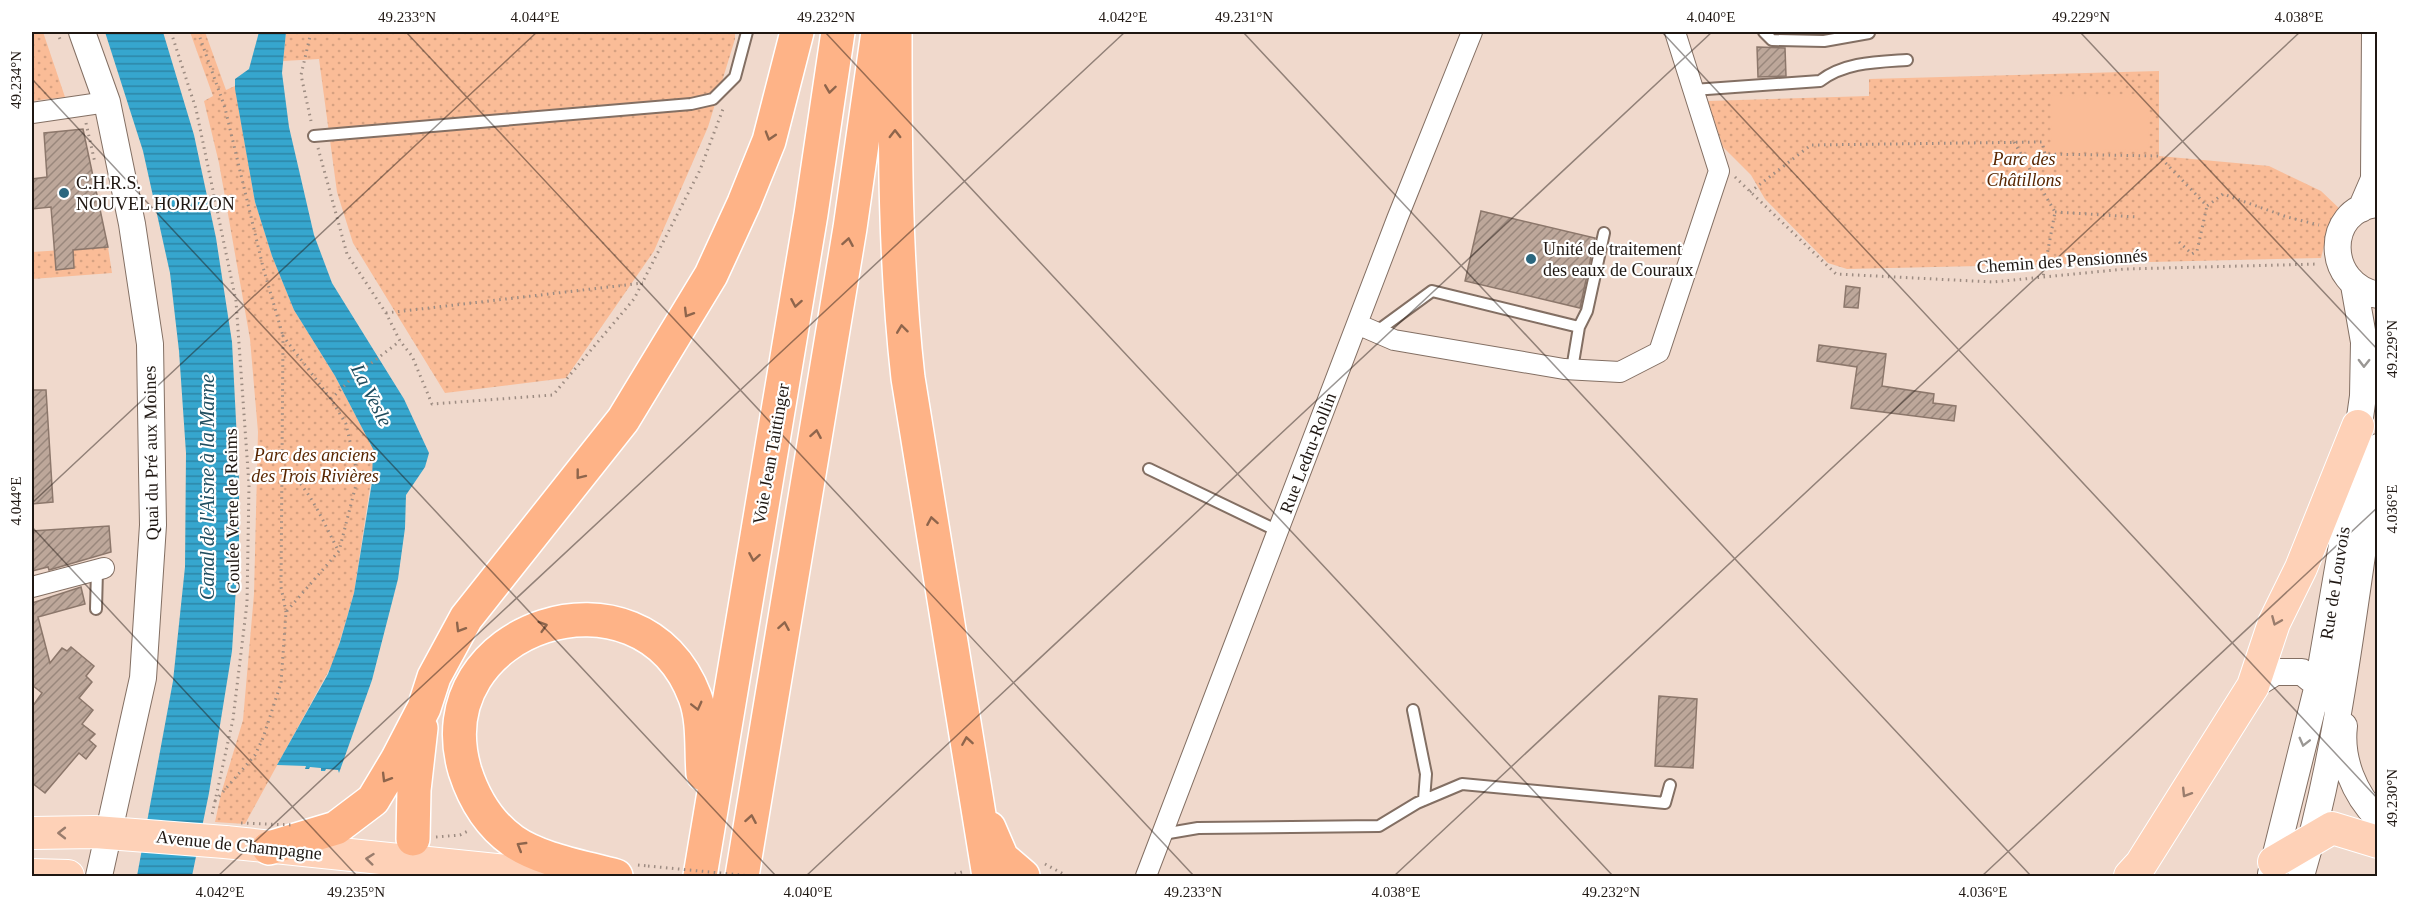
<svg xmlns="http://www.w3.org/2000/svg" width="2409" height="908" font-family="'Times New Roman',serif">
  <defs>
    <pattern id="green-dots" width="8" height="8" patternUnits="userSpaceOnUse" patternTransform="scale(1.5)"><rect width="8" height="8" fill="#fabc97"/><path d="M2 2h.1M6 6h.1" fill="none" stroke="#d6a181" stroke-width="1.8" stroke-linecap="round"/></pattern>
    <pattern id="water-rules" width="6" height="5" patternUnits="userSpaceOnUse" patternTransform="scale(1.5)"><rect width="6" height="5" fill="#36a6ce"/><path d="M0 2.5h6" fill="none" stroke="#2d86a6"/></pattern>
    <pattern id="building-hatch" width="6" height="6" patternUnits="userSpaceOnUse" patternTransform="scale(1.5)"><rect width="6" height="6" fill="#bda79a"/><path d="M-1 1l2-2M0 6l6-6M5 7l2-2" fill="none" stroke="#99877c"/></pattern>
  </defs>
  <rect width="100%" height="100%" fill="#f0d9cc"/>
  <path fill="url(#green-dots)" d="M32 32H43L65 97 32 101Z
    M190 32H205L226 90 235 86 255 202 272 256 294 310 335 376 373 449V467L354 593 334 661 245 824 215 822 221 794 243 720 254 594 258 432 250 339 219 163 204 101 213 96Z
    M286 32H735V39L708 127 654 251 566 378 445 393 353 243 337 192 319 59 283 61Z
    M2159 71V156L2269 166 2321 191 2341 210 2329 226 2321 258 1847 269 1828 263 1765 199 1751 175 1723 147 1708 101 1869 96V79Z
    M108 247 112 273 32 279V252Z"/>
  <path fill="#fabc97" d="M2148 94 2149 149 2052 151 2051 96Z"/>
  <path fill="url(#water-rules)" d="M105 32H163L194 135 216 238 232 342 239 480V539L232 651 209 793 192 876H137L173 681 185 567 186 453 179 351 170 273 143 151Z
    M259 32H286L282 73 289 127 314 235 332 283 404 399 429 453 425 467 406 495 405 528 398 579 372 680 339 773 338 770 326 769 325 771H321V768L310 767 309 769H305L306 766 277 765 328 674 340 642 354 593 372 482 373 449 335 376 294 310 272 256 255 202 235 89V79L249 69Z"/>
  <path fill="url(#building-hatch)" stroke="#8c776b" stroke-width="1.5" d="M1757 47 1785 48 1786 76 1758 77Z
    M83 129 108 247 73 250 74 268 56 270 51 207 32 209V179L47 177 44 133Z
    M1481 211 1595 238 1580 308 1465 281Z
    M1846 286 1860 288 1858 308 1844 307Z
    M1819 345 1886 354 1882 386 1934 394 1933 403 1956 406 1954 421 1851 408 1857 367 1817 361Z
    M32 390H46L53 502 32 504Z
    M109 526 111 552 49 570 48 567 32 571V531Z
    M81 587 85 604 38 617 50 663 62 648 67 651 71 647 94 666 86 676 92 682 79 698 93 710 82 724 95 734 89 740 96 746 86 759 79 753 45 793 32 783V707L42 693 32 685V603Z
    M1659 696 1697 699 1693 768 1655 766Z"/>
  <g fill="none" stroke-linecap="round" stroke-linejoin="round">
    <g stroke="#836f63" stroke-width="14">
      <path id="service" d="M1764 32 1772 40 1824 41 1869 33
        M1693 90 1820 81C1845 62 1877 62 1907 60
        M314 136 691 104 713 99 735 77 747 32
        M1579 327 1587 311 1604 233
        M1376 332 1432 291 1579 327 1572 369
        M1149 469 1278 531
        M96 609 97 570
        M1413 710 1426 774 1424 800
        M1163 834 1198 828 1379 826 1417 803 1462 784 1665 803 1670 785"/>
    </g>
    <g stroke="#836f63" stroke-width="22">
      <path id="minor" d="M32 113 107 102
        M1357 324 1394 340 1564 369 1620 372 1659 352 1719 171 1675 32
        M32 587 104 568
        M1146 876 1397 219 1472 32"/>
    </g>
    <g stroke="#836f63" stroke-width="28">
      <path id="tertiary" d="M82 32 107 102 132 224 150 344 152 469 153 525 143 678 99 876
        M2376 204C2324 210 2325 285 2378 295
        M2361 209 2374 179 2375 32
        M2253 686 2275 672H2302L2318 685 2322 699
        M2344 726C2340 759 2354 794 2378 818
        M2271 874 2318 685 2342 545 2363 396 2364 342 2354 285
        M2301 876C2342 737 2355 590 2378 447"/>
    </g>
    <g stroke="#fff" stroke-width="34">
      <path id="primary" d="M225 842 554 876
        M2274 862 2332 828 2378 842
        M32 875 68 876
        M2130 876 2141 864 2253 686 2274 623 2301 568 2358 426"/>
    </g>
    <g stroke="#fff" stroke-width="36">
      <path id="motorway" d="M895 33C895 149 895 263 908 378L989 876
        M989 828 1002 858 1023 876
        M413 839 414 790 421 728
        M269 848 336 828 373 800 397 760 424 708 434 677 466 618 623 420 711 275 744 203 769 141 797 32
        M616 876C584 867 540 860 513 841 489 824 474 799 465 771 422 626 642 555 695 697 704 721 701 749 703 774
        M700 876 811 214 838 32
        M742 876 850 228 878 32"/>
    </g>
    <path stroke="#9d8c82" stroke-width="3" stroke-dasharray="1.5 4.5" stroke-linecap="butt" d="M57 32 60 39
      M171 32 196 109 236 301 249 485 247 603 233 719 212 815
      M198 32 225 108 263 267 283 336
      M311 32 301 75 311 121
      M86 123 95 163
      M2014 142 2055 212 2043 277
      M318 148 347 254 386 313 400 341 412 356 432 404 553 395 634 299 700 170 723 109
      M1735 177 1836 274 1993 282 2125 269 2319 264
      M1750 192 1811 145 2042 142 2045 154 2159 156 2207 206 2223 194 2287 217 2319 225
      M2055 212 2137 217
      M2179 242 2192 254 2197 251 2207 206
      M386 313 643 283
      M331 399 352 378 400 341
      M282 469C306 478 326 528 338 550
      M215 801 255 755 263 738 281 683 286 612 339 551 358 477 346 424 331 399 283 336 281 587 286 612
      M436 837 460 835 468 831
      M1045 864 1067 876
      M638 865 648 866
      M949 876 962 872"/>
    <use href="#service" stroke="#fff" stroke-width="10"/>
    <use href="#minor" stroke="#fff" stroke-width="20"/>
    <use href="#tertiary" stroke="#fff" stroke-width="26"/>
    <use href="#primary" stroke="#fed1b7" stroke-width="32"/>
    <use href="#motorway" stroke="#feb387" stroke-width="33"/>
    <g stroke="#fff" stroke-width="34" stroke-linecap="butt">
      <path id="primary-bridge" d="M32 833 95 832 225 842"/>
    </g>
    <path stroke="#9d8c82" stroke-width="3" stroke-dasharray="1.5 4.5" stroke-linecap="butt" d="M241 823 293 825
      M648 866 751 876"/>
    <use href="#primary-bridge" stroke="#fed1b7" stroke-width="32"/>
  </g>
  <defs><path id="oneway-chevron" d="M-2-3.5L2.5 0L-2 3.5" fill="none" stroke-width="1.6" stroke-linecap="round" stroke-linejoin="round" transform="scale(1.5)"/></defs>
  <g stroke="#8e654c">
    <use href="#oneway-chevron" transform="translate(830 89) rotate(98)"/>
    <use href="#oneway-chevron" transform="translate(895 134) rotate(-90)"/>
    <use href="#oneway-chevron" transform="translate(770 136) rotate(107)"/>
    <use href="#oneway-chevron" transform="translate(848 242) rotate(-80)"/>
    <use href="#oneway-chevron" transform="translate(796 303) rotate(100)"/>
    <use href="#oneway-chevron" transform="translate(688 313) rotate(121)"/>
    <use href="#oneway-chevron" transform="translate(902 329) rotate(-97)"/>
    <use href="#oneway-chevron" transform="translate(816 434) rotate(-80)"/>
    <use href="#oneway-chevron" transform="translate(580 475) rotate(128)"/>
    <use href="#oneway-chevron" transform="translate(932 521) rotate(-100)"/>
    <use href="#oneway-chevron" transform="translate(754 557) rotate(100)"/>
    <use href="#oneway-chevron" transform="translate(543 626) rotate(-16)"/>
    <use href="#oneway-chevron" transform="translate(784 626) rotate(-80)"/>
    <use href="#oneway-chevron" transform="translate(460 628) rotate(121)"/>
    <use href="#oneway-chevron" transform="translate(697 706) rotate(76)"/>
    <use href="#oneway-chevron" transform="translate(967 741) rotate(-99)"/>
    <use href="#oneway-chevron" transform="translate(386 778) rotate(121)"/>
    <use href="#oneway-chevron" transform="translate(751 819) rotate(-80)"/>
    <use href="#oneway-chevron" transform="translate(521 846) rotate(-149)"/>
  </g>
  <g stroke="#9a9794">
    <use href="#oneway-chevron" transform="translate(2364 363) rotate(91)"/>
    <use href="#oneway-chevron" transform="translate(2304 742) rotate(104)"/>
  </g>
  <g stroke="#9a7d6d">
    <use href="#oneway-chevron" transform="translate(2276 621) rotate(113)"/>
    <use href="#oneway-chevron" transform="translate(2186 793) rotate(122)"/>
    <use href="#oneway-chevron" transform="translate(62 833) rotate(180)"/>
    <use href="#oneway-chevron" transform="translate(370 859) rotate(-174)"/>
  </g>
  <path fill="none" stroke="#1f1712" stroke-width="1.5" stroke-opacity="0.45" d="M406 32 1194 876M825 32 1613 876M1243 32 2031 876M1662 32 2378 799M2080 32 2378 350M32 79 776 876M32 503 537 32M32 527 357 876M218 876 1125 32M806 876 1712 32M1394 876 2300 32M1982 876 2378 507"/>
  <g fill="#2b677f" stroke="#fff" stroke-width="2">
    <circle cx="64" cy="193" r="6"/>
    <circle cx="1531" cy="259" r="6"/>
  </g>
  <g text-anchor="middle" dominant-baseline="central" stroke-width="4.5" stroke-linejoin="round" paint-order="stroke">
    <g font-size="18" font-style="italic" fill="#582600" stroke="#fff">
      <text x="2024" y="159">Parc des<tspan x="2024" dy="21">Châtillons</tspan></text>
      <text x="315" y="455">Parc des anciens<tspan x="315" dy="21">des Trois Rivières</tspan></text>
    </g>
    <g font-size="18" fill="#1f1712" stroke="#fff" text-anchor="start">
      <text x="76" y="183">C.H.R.S.<tspan x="76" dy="21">NOUVEL HORIZON</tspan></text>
      <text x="1543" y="249">Unité de traitement<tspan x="1543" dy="21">des eaux de Couraux</tspan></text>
    </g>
    <g font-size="18" fill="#1f1712" stroke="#fff">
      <text transform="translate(2062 261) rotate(-4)">Chemin des Pensionnés</text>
      <text transform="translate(151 453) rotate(-91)">Quai du Pré aux Moines</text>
      <text transform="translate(1308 453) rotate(-69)">Rue Ledru-Rollin</text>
      <text transform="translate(771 454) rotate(-80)">Voie Jean Taittinger</text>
      <text transform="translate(232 511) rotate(-91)">Coulée Verte de Reims</text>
      <text transform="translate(2335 583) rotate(-81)">Rue de Louvois</text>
      <text transform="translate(239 845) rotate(6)">Avenue de Champagne</text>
    </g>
    <g font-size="20" font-style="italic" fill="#204d5f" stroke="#fff">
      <text transform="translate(372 395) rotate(63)">La Vesle</text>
      <text transform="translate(207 487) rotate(-90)">Canal de l'Aisne à la Marne</text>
    </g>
  </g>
  <rect width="2409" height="908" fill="none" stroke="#ffffff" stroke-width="66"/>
  <rect x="33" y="33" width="2343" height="842" fill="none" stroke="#1f1712" stroke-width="2"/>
  <g font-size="15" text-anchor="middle" fill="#1f1712">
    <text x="407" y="22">49.233°N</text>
    <text x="535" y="22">4.044°E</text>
    <text x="826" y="22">49.232°N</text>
    <text x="1123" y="22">4.042°E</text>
    <text x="1244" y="22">49.231°N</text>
    <text x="1711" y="22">4.040°E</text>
    <text x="2081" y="22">49.229°N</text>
    <text x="2299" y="22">4.038°E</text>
    <text transform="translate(16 80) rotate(-90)" y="5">49.234°N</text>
    <text transform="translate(2392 349) rotate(-90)" y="5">49.229°N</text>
    <text transform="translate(16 501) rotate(-90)" y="5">4.044°E</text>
    <text transform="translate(2392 509) rotate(-90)" y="5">4.036°E</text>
    <text transform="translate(2392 798) rotate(-90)" y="5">49.230°N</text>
    <text x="220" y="897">4.042°E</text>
    <text x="356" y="897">49.235°N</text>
    <text x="808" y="897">4.040°E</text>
    <text x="1193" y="897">49.233°N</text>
    <text x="1396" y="897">4.038°E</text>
    <text x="1611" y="897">49.232°N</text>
    <text x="1983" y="897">4.036°E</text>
  </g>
</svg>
